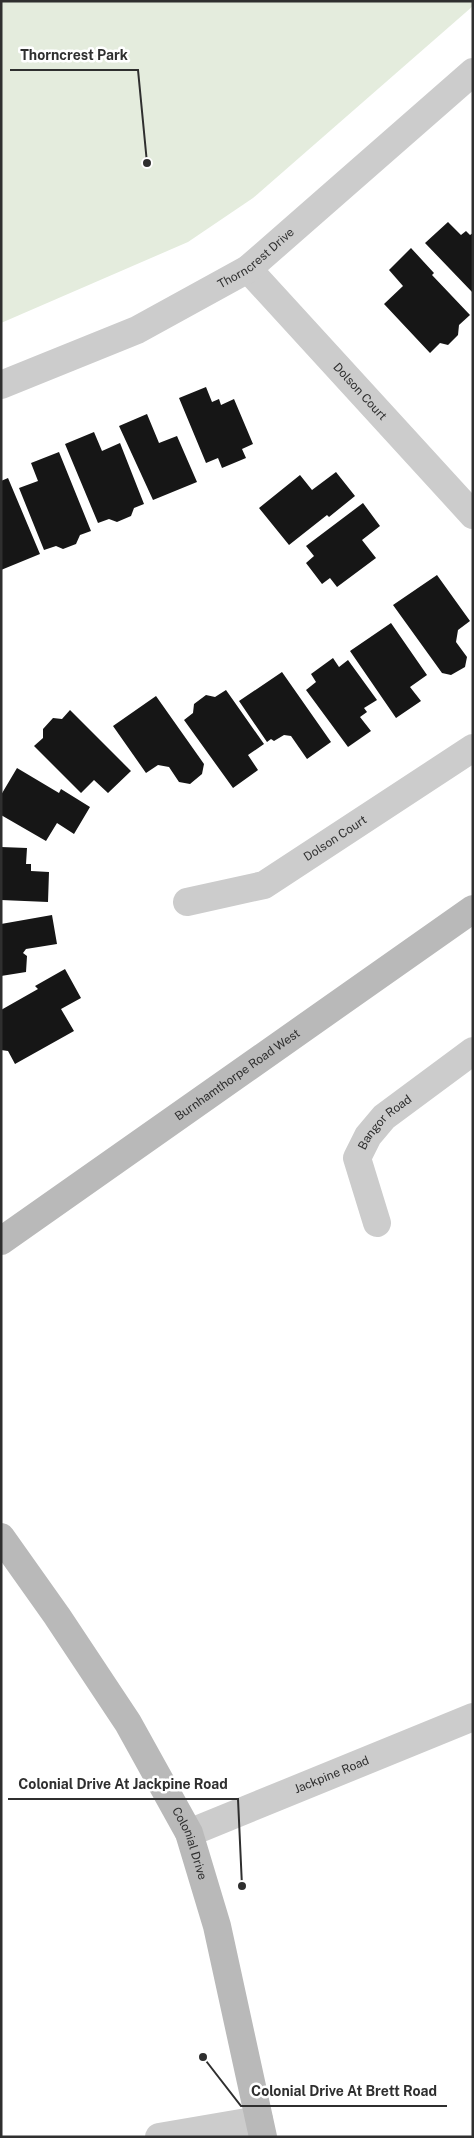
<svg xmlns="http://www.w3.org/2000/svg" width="474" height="2138" font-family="'Public Sans',sans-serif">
  <rect width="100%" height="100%" fill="#fff"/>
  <path fill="#e4ecdd" d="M1 1H473V6L253 198 188 242 1 323Z"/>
  <path fill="#161616" d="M448 222 461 235 466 231 470 235 473 233V293L425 243Z
    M411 248 434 273 432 275 470 315 459 325 458 335 448 345 440 343 430 353 384 304 403 286 389 270Z
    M206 387 212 402 219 399 221 405 234 399 253 444 242 449 246 458 222 468 218 458 206 463 179 398Z
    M147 414 159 443 177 436 197 482 153 500 119 426Z
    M94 432 102 451 120 443 144 504 134 508 131 516 117 522 109 519 98 523 65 444Z
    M59 452 91 531 80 535 76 544 63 549 56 546 44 550 19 488 38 481 31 463Z
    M336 472 355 496 329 517 327 515 289 545 259 508 300 475 312 490Z
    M8 478 40 554 1 570V481Z
    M363 503 380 526 362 540 376 558 337 587 330 578 322 584 306 563 314 556 306 546Z
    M437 575 470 621 458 630 456 642 467 657 465 667 451 675 442 673 393 605Z
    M391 623 427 675 410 687 421 701 396 718 350 651Z
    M333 658 339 667 348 660 377 700 364 708 367 712 360 717 371 731 348 747 306 690 316 682 311 674Z
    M282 672 331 742 307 759 291 736 284 735 274 741 271 739 267 742 239 701Z
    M226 690 264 744 248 755 258 770 233 788 184 720 193 713 194 704 206 695 215 697Z
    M156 696 204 764 202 774 190 784 179 782 169 767 158 765 146 773 113 726Z
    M70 710 131 771 108 793 94 780 81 793 34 746 43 738V729L53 718 62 719Z
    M17 768 59 793 61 789 90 807 74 834 57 823 46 841 1 815V795Z
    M1 847 27 848 26 864H31V871L49 872 48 902 1 900Z
    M52 915 57 944 26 949 23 953 27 956 26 972 1 976V924Z
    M65 969 81 998 61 1009 74 1031 15 1064 8 1051 1 1050V1010L38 989 35 986Z"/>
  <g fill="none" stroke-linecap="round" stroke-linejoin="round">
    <g stroke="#ccc" stroke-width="28">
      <path id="s1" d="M248 269 473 515"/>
      <path id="s2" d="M1 385 137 330 248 269 473 72"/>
      <path id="s3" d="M187 902 264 885 473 748"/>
      <path id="s4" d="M377 1223 357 1158 368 1136 384 1117 473 1051"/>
      <path id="s5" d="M189 1833 473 1717"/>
      <path d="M159 2137 259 2120"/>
    </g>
    <g stroke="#b9b9b9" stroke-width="28">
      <path id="s6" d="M1 1241 473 909"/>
      <path id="s7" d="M1 1537 57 1616 128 1723 189 1833 217 1926 263 2137"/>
    </g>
  </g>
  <g text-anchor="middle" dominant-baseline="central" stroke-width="5" stroke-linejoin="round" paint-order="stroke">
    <g font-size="12" fill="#2f2f2f" stroke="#fff">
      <text stroke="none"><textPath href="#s2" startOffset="286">Thorncrest Drive</textPath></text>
      <text stroke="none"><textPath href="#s1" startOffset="166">Dolson Court</textPath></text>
      <text stroke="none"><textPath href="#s3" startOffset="164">Dolson Court</textPath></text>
      <text stroke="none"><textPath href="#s6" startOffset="289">Burnhamthorpe Road West</textPath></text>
      <text stroke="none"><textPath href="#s4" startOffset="114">Bangor Road</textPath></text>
      <text stroke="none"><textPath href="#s5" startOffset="154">Jackpine Road</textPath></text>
      <text stroke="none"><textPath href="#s7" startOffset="361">Colonial Drive</textPath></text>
    </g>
  </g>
  <path fill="none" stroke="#2f2f2f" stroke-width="2" d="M147 163L138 70H10M242 1886L238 1799H8M203 2057L241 2106H447"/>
  <g fill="#2f2f2f" stroke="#fff" stroke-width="2">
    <circle cx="147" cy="163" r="5"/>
    <circle cx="242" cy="1886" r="5"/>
    <circle cx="203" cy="2057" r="5"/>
  </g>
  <g font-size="14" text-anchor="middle" font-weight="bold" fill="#2f2f2f" stroke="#fff" stroke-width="5" stroke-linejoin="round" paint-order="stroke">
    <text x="74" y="60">Thorncrest Park</text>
    <text x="123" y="1789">Colonial Drive At Jackpine Road</text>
    <text x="344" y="2096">Colonial Drive At Brett Road</text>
  </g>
  <rect width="474" height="2138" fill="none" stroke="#2f2f2f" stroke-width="5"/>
</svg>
